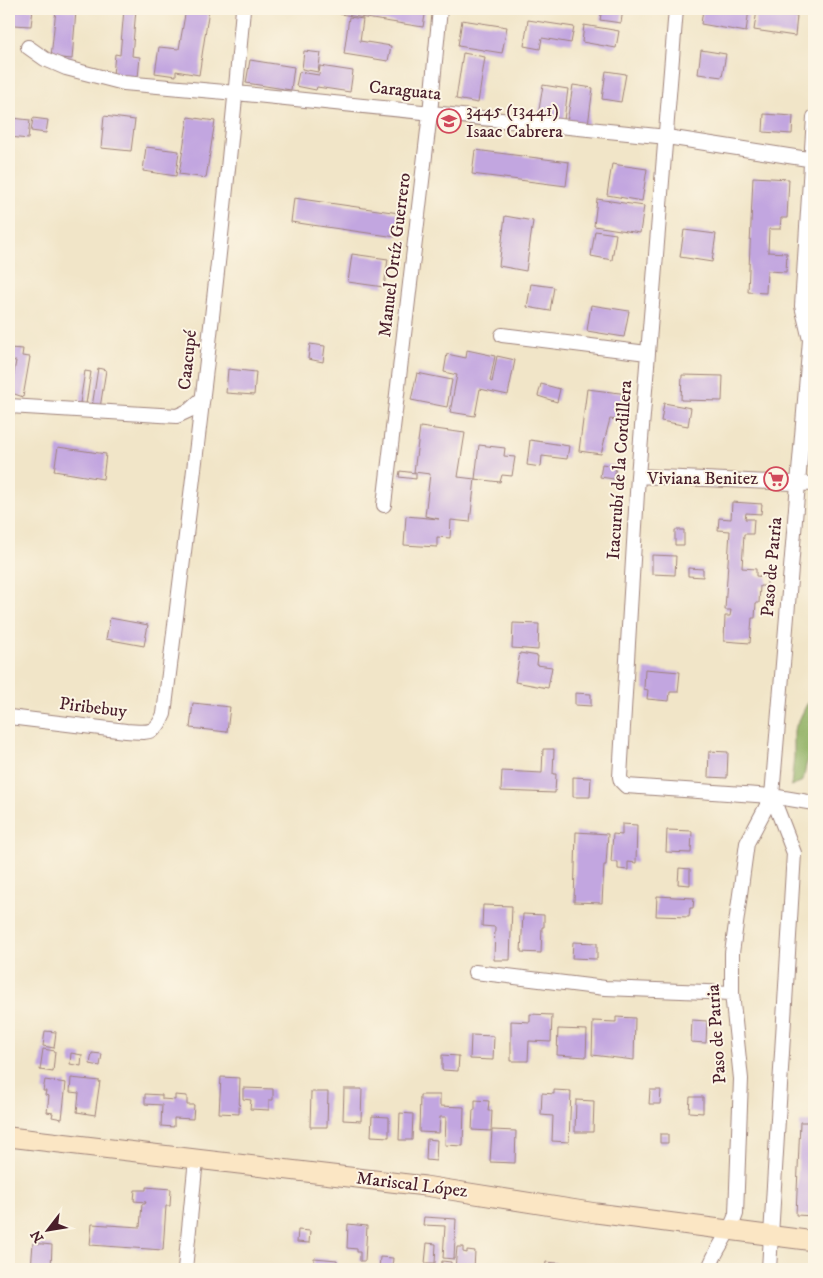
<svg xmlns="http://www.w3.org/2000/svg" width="823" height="1278" font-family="'IM FELL DW Pica',serif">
  <rect width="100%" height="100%" fill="#fcf5e5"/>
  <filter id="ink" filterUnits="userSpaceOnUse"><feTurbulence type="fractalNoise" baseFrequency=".02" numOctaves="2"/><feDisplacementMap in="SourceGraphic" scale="10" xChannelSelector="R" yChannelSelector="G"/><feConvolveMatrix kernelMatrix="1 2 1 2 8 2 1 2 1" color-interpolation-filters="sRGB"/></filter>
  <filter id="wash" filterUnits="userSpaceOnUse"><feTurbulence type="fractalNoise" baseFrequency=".0096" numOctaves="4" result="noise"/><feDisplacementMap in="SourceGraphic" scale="20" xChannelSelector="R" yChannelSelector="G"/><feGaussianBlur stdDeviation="1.12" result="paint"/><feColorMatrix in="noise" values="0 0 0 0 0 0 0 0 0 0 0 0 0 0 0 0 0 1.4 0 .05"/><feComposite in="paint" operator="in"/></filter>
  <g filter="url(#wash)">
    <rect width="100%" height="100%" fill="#f1e5c8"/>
    <path fill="#92b266" stroke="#6e6848" d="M814 677V740L806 766 803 781 791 786 794 757V730L812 694Z"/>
    <g id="blocks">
      <path fill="#c2a6e0" d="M14 9H33L31 26 13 25Z
        M56 9 76 11 72 59 51 57Z
        M124 9H136L132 56 140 57 138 78 113 75 115 54 120 55Z
        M186 9H209L199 75 176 71V76L155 73 159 47 179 49Z
        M341 9H426L423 27 340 14Z
        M602 9H623L621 23 600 20Z
        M703 9H749L746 32 701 24Z
        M757 10 797 16 795 36 754 30Z
        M349 17 363 19 360 41 391 46 388 61 344 54Z
        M462 20 507 27 502 53 458 46Z
        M528 20 574 27 571 43 542 38 540 49 524 46Z
        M584 25 619 31 616 48 582 42Z
        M701 50 726 54 722 77 698 74Z
        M304 51 321 53 318 72 302 69Z
        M463 53 485 57 478 103 456 99Z
        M250 60 294 67 291 90 246 83Z
        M320 66 353 71 350 92 317 87 316 90 296 86 299 72 319 75Z
        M606 71 626 74 621 102 602 99Z
        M543 85 568 89 564 120 538 116Z
        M573 85 593 88 588 125 567 122Z
        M764 114 793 116 792 134 763 132Z
        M104 116 135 120 131 151 101 148Z
        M188 117 215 121 206 178 179 174Z
        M12 118 30 120 28 139 10 137Z
        M33 118 48 120 46 133 31 131Z
        M146 147 179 151 176 176 143 171Z
        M475 150 569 162 566 186 472 174Z
        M612 164 647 169 642 201 607 195Z
        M753 177 789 179 787 218H781L780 229H769L768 252 787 253 786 272 767 271 766 293 748 292Z
        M294 198 399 213 396 237 291 222Z
        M597 199 644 206 640 233 594 226Z
        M505 216 533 221 526 271 499 266Z
        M684 230 716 234 712 262 680 257Z
        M595 231 616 234 612 260 591 256Z
        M352 254 388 259 384 287 348 282Z
        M531 284 554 287 550 311 527 307Z
        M591 305 629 311 624 337 587 331Z
        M310 344 325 346 323 362 308 359Z
        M9 348 23 349 22 356 30 357 23 397 9 392V377L13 378 16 361 9 360Z
        M467 350 495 356 490 381 492 382 497 356 515 360 508 395 480 389 475 416 450 412 457 375 444 372 447 354 466 358Z
        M98 368 106 370 100 408 92 407Z
        M228 369 256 372 254 395 226 393Z
        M85 371 91 372 86 404 80 403Z
        M417 373 452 380 447 407 411 400Z
        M682 375 723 376 722 401 681 400Z
        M541 384 560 389 557 402 538 396Z
        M587 389 628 394 625 421 610 419 601 454 579 451Z
        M664 403 691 408 688 426 661 421Z
        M420 427 465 433 458 477 475 479 479 445 505 448 504 456 515 457 512 476 502 475 500 482 475 479 470 522 451 520 450 538 437 537V547L404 545 406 516 439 519 425 516 430 474 414 472Z
        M530 440 569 446 567 459 542 456 541 467 527 465Z
        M58 447 106 454 103 479 54 471Z
        M602 464 616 466 614 479 600 477Z
        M400 471 416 473V479L399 477Z
        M732 502 762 504 761 514 746 513 745 519H754L753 534H744L742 568 756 569V576L767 577V586H760L759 603H756L755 618H752L750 643 724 641 725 616H730L731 610H725L730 531 718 530 719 518 731 519Z
        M675 530H684V545H675Z
        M652 555 676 556 675 575 652 574Z
        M688 568 703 569V577L688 576Z
        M110 618 148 625 144 646 106 639Z
        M513 623 539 624 538 650 512 648Z
        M520 653 538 656 537 665 552 667 548 688 515 682Z
        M645 669 680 672 678 692H670L669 701 647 699 648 690 644 689Z
        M575 693 591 694V706L575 705Z
        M193 703 230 707 227 732 190 728Z
        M543 749H554L553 774H556L555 793 501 791 502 771 542 773Z
        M709 751 728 752 727 778 708 777Z
        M573 777 591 778 590 797H573Z
        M622 824 637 825 636 863 628 862V870L618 869V862H611L613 834 622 835Z
        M667 830 692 831 691 853 666 852Z
        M576 832 608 834 606 865H604L602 903 574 902Z
        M679 868 690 869V885L678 884Z
        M657 896 694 898 693 908H690L689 917 656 916Z
        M483 905 512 906 510 960H494L495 927 482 926Z
        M523 914 544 915V927H542L541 953 521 952Z
        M573 942 597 943V959L572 958Z
        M530 1014 552 1015 551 1042 529 1041 528 1061H511V1021L530 1022Z
        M616 1017 635 1018 634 1060 592 1055 593 1021 616 1022Z
        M692 1020 707 1021 706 1043 691 1042Z
        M558 1029 587 1030 586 1057 557 1055Z
        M45 1031 56 1032 54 1048 43 1046Z
        M471 1035 494 1036 493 1060 470 1059Z
        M43 1049 55 1051 53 1072 40 1070Z
        M71 1053 82 1055 81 1066 70 1064Z
        M92 1053 102 1054 100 1066 90 1064Z
        M442 1055 459 1056 458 1071 442 1070Z
        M221 1077 240 1078 239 1114 219 1113Z
        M71 1078 100 1081 95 1115 77 1112 79 1093 70 1092Z
        M45 1080 66 1083 62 1119 52 1117 53 1113 47 1112 49 1096 45 1095 46 1091H43Z
        M243 1088 273 1089V1100H269V1110L250 1109 251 1100 243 1099Z
        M344 1089H362L361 1121 343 1120Z
        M554 1090 571 1091 569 1142 552 1141 553 1116 541 1115 542 1093 554 1094Z
        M650 1090H661L660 1104H649Z
        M311 1092H328L327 1127H310Z
        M145 1094 162 1095V1099L175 1100V1095L187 1096V1105H194L193 1119 174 1118V1127L161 1126 162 1105 145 1104Z
        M420 1095H440V1106L464 1107 463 1146 445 1145 446 1117H440L439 1133 419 1132Z
        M690 1097H703V1113L689 1112Z
        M475 1100 489 1101 488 1111H492L491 1131 472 1130 473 1110H475Z
        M576 1100 594 1101 593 1132H575Z
        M400 1113 413 1114 412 1140H399Z
        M372 1116 389 1117V1137L371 1136Z
        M800 1122H814V1216L796 1215Z
        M492 1130 516 1131 515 1163 490 1162Z
        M660 1134H668V1143H660Z
        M427 1139 437 1140 436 1161 426 1160Z
        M146 1187 171 1189 170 1206H166L163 1250 90 1245 92 1224 140 1227 142 1204H145L146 1202 134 1201 135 1190H146Z
        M424 1217 456 1219 454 1259 443 1258 445 1226 423 1225Z
        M348 1224 367 1226 365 1261H360V1252H357V1249L347 1248Z
        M298 1230 310 1231 309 1243 297 1242Z
        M33 1243 52 1245 51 1269H31Z
        M427 1243 436 1244 435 1263H425Z
        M457 1247H463V1252L467 1253V1250L475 1251 474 1269H455Z
        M380 1257 393 1258 392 1269H379Z
        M314 1258 337 1260V1269H314Z
        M442 1261 451 1262V1269H441Z
        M546 1262 567 1264 566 1269H545Z"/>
    </g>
  </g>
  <g filter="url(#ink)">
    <use href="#blocks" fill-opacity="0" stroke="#9e827a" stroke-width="1"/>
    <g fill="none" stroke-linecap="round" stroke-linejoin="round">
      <g stroke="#9e827a" stroke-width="16">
        <path id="street" d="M676 9 638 476 620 777 621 781 626 786 772 796 814 803
          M28 47 45 59 66 68 124 83 236 93 667 137 814 160
          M502 335 647 353
          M9 406 177 416 190 410 203 398
          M638 476 814 484
          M384 505 430 113 440 9
          M9 717 126 731C147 732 155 736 164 714 193 479 223 244 243 9
          M475 972 605 988 732 993
          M185 1269 196 1159
          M709 1269C715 1249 730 1234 736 1214L741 1079 732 993V953L747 843 772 796 810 340 802 306 814 117
          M769 1269 794 853 772 796"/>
      </g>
      <g stroke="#9e827a" stroke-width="21">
        <path id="secondary" d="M9 1137 425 1186 596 1213 814 1241"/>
      </g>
      <use href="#street" stroke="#fff" stroke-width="14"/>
      <use href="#secondary" stroke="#fbe6c4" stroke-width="19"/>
    </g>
  </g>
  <defs>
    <g id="school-ring" transform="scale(1.25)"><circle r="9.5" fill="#fcf5e5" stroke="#d1495b" stroke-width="1.5"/><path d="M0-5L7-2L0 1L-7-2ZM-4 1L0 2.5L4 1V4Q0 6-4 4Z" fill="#d1495b"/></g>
    <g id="supermarket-ring" transform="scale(1.25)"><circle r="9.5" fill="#fcf5e5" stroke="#d1495b" stroke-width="1.5"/><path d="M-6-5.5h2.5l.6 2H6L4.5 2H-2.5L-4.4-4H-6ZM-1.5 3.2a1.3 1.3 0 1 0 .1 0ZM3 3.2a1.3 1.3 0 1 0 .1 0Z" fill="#d1495b"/></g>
  </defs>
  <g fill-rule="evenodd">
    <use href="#school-ring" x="449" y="121"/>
    <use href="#supermarket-ring" x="776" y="479"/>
  </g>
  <g text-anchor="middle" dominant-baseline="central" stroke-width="4" stroke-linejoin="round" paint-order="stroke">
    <g font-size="18" fill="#4a1f2b" stroke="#fcf5e5">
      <text transform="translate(405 91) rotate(6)">Caraguata</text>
      <text transform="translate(395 255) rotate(-83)">Manuel Ortíz Guerrero</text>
      <text transform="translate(188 360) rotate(-84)">Caacupé</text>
      <text transform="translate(620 470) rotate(-86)">Itacurubí de la Cordillera</text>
      <text transform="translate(772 567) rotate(-85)">Paso de Patria</text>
      <text transform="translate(93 708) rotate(7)">Piribebuy</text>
      <text transform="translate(717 1034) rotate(-94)">Paso de Patria</text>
      <text transform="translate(412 1185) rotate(7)">Mariscal López</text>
    </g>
    <g font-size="18" fill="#4a1f2b" stroke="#fcf5e5" text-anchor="start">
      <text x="466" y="111">3445 (13441)<tspan x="466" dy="21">Isaac Cabrera</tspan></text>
      <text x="758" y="479" text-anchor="end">Viviana Benitez</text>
    </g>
  </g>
  <rect width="823" height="1278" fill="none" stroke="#fcf5e5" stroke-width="30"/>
  <g transform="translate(48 1230) rotate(239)" stroke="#fcf5e5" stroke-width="4" paint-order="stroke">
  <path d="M0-4L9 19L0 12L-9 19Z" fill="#4a1f2b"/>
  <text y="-8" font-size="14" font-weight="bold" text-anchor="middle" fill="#4a1f2b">N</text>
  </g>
</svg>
